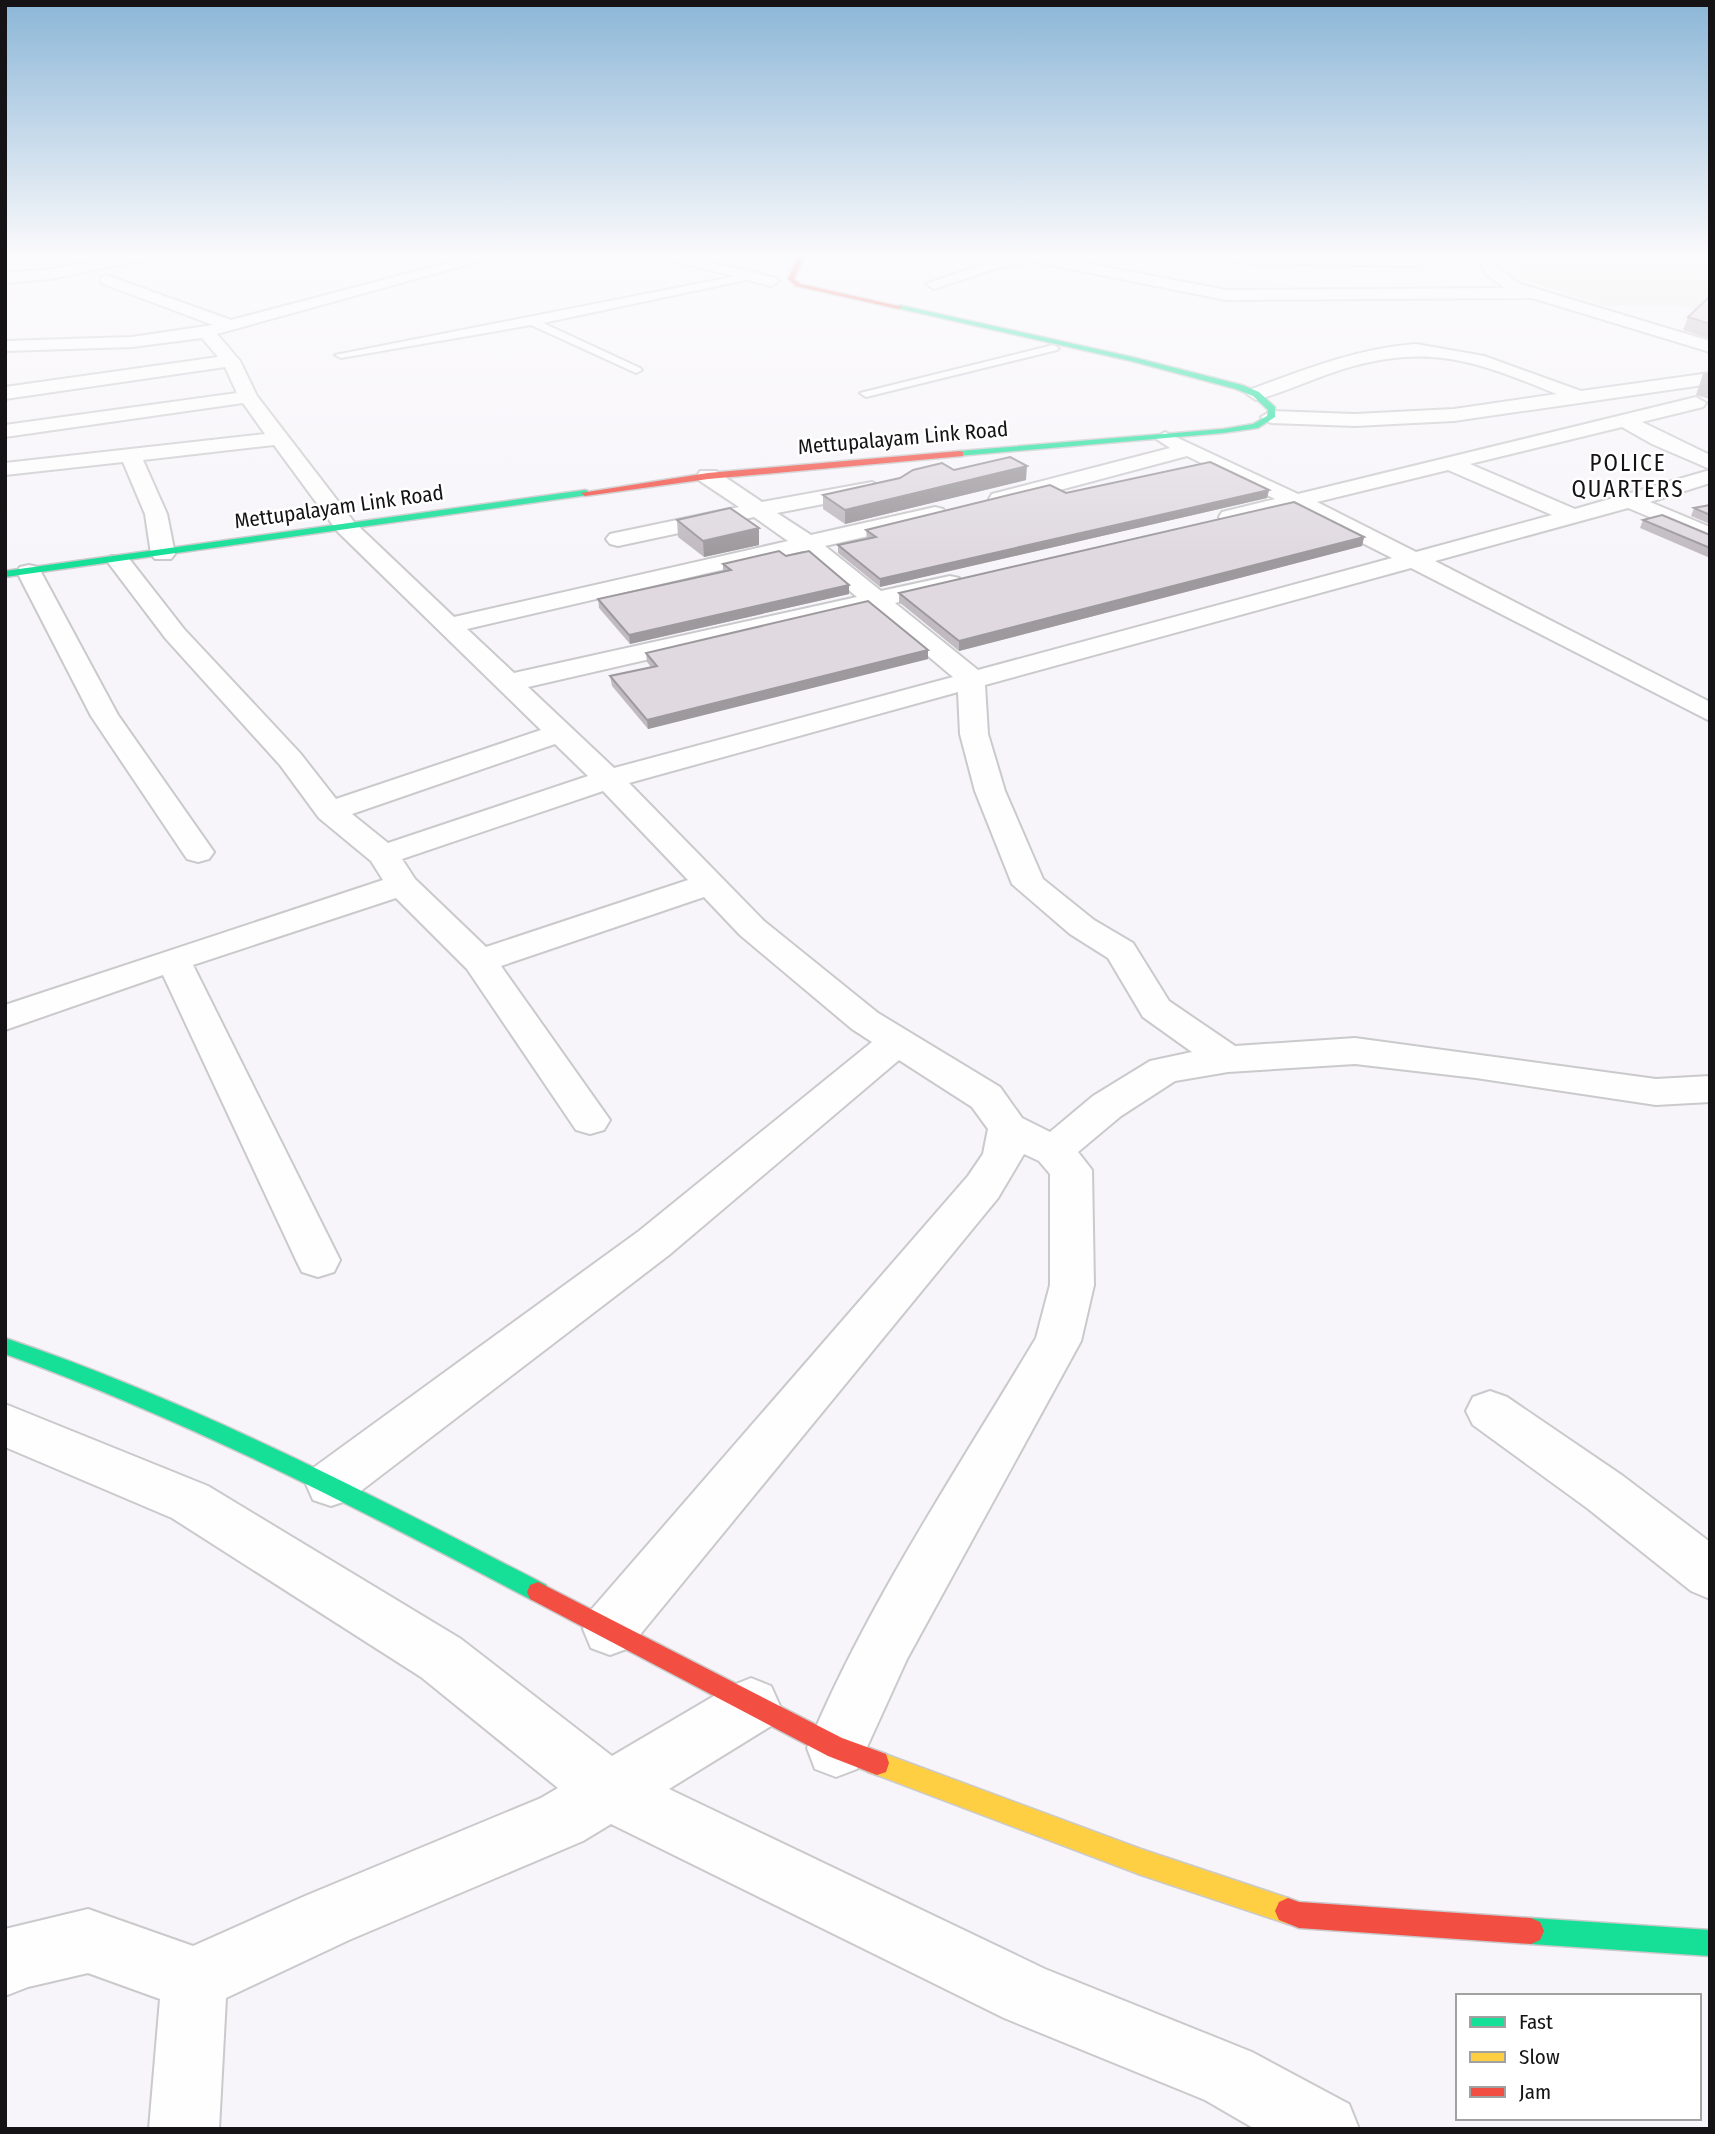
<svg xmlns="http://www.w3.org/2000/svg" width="1715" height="2134" font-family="'Fira Sans Condensed',sans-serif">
  <rect width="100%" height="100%" fill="#f7f5f9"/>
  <path fill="#e9eee5" d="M1523 256H1710V313L1678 306H1605L1520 278Z"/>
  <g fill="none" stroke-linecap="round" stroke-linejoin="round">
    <g stroke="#cac9cb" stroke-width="4">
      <path id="lane" d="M752 273 755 278 543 323 640 368 642 370 636 373 531 325 341 358 335 355Z
        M1053 345 1059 348 1057 350 866 397 860 393Z"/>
    </g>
    <g stroke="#cac9cb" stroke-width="4">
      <path id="street" d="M120 256H150L143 260 51 279 5 283V273L51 269Z
        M474 256H498L217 334 240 361 257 396 354 522 454 617 788 541 754 517 618 546 610 544 606 539 610 534 739 507 700 481 697 476 700 471H716L762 502 872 482 883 488 880 493 777 513 811 535 935 507 943 509 946 514 943 519 825 546 881 591 950 576 959 578 962 583 959 588 895 603 978 670 1392 558 1293 508 1230 524 1222 522 1219 517 1222 512 1275 499 1187 456 1000 506 989 499 992 494 1170 448 1155 438 1165 432 1298 494 1696 397 1706 403 1703 407 1642 422 1710 455V469L1652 444 1622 427 1470 464 1575 509 1710 470V483L1650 502 1710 527V542L1628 508 1435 561 1710 702V721L1411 568 985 685 988 734 1005 791 1043 879 1094 920 1133 943 1169 1001 1235 1046 1355 1038 1656 1079 1710 1076V1102L1656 1105 1476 1078 1355 1064 1228 1072 1175 1081 1121 1116 1078 1152 1092 1170 1094 1285 1081 1341 907 1659 857 1769 836 1777 815 1769 807 1748C867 1604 956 1472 1036 1338L1050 1285V1174L1039 1161 1024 1154 998 1198 629 1648 610 1655 591 1648 583 1629 591 1610 968 1176 983 1154 988 1129 972 1107 899 1060 669 1255 349 1500 331 1506 313 1500 306 1484 313 1468 639 1231 872 1042 852 1029 740 935 704 897 501 966 610 1120 604 1130 590 1134 576 1130 467 969 396 898 193 965 340 1260 334 1272 318 1277 302 1272 296 1260 163 975 5 1030V1005L383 880 371 861 319 818 280 765 166 639 107 561 111 556H127L184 629 300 753 336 799 541 730 338 532 274 445 143 460 167 514 175 554 171 559H155L151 554 145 514 123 462 5 475V463L265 434 243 403 5 437V425L237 393 225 367 5 399V387L218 357 202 338 132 347 5 351V341L132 337 213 325 101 283V277L106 275 231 320ZM1448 470 1552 515 1416 552 1317 502ZM803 551 857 597 514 673 467 629ZM871 608 953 677 614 768 528 687ZM958 692 960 734 975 791 1012 884 1070 934 1108 958 1143 1017 1192 1052 1150 1061 1093 1096 1050 1132 1022 1118 1000 1087 878 1013 764 921 629 783ZM555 744 588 776 388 843 352 814ZM603 791 688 880 486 947 415 879 402 859Z
        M656 256H683L776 278 779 281 771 286Z
        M1049 256 1226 290 1505 288 1486 274 1478 256H1492L1497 267 1520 284 1710 341V352L1532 298 1226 300 1036 262 1007 265 934 289 926 284 1005 257Z
        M1222 256 1416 258 1423 262 1416 266 1238 263Z
        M1416 344 1484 356 1581 391 1710 373V384L1454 421 1355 426 1271 423 1261 417 1271 411 1355 414 1454 409 1557 394C1475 361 1430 343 1343 369 1314 378 1285 392 1256 400L1247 394 1249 390C1303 370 1359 348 1416 344Z
        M29 565 38 567 41 572 118 715 214 852 209 859 198 862 187 859 91 716 17 572 20 567Z
        M1490 1391 1507 1397 1623 1476 1710 1542V1599L1691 1591 1587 1508 1473 1425 1466 1411 1473 1397Z
        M5 1404 208 1486 461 1639 612 1756 731 1686 751 1678 771 1686 780 1706 771 1726 669 1789 1045 1969 1252 2052 1349 2104 1359 2129H1255L1205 2100 1004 2018 611 1824 583 1841 349 1940 226 1998 219 2129H149L160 1999 88 1973 28 1987 5 1996V1929L88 1909 193 1946 305 1896 541 1798 558 1788 421 1677 172 1518 5 1447Z"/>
    </g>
    <g stroke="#cac9cb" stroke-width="3">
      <path id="fast" d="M899 305 1132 357 1242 385 1259 392 1275 407V417L1258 428 1223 433 957 456V452L960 451 1223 429 1253 424 1267 416 1268 410 1253 396 1236 389 1131 361 897 308Z
        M585 490 588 491V495L5 577V571Z
        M5 1338C194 1402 370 1494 546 1585L549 1592 546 1599 538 1602 530 1599C359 1509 188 1420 5 1354Z
        M1531 1918 1710 1930V1956L1531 1944 1522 1940 1518 1931 1522 1922Z"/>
    </g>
    <g stroke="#cac9cb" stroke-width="3">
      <path id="slow" d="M877 1751 1141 1849 1288 1898 1297 1902 1301 1911 1297 1920 1288 1924 1141 1875 877 1775 868 1772 865 1763 868 1754Z"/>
    </g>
    <g stroke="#cac9cb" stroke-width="3">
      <path id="jam" d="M799 256H805L794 279 800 284 902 307 899 309 796 286 788 279Z
        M960 451 963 452V456L708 479 585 496 581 493 708 473Z
        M538 1582 842 1738 886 1754 889 1763 886 1772 877 1775 828 1756 530 1599 527 1592 530 1585Z
        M1288 1898 1299 1902 1531 1918 1540 1922 1544 1931 1540 1940 1531 1944 1299 1928 1279 1920 1275 1911 1279 1902Z"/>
    </g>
    <use href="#lane" fill="#fefefe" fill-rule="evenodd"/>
    <use href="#street" fill="#fefefe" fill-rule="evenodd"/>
    <use href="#fast" fill="#16e098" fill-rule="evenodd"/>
    <use href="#slow" fill="#ffcf43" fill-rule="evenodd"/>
    <use href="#jam" fill="#f24e42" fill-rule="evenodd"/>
  </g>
  <path fill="#c1bbc1" d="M1710 296V339L1683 330 1688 317Z
    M1710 372V399L1696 395 1703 374Z
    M954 470 1026 480 845 524 823 509V495Z
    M1269 490 1267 498 880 587 838 553V545L867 539 866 530 1066 493Z
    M1710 505V524L1691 516 1694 508Z
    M677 520 759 545 704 557 678 537Z
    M1643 520 1710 535V558L1640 528Z
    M1364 537 1362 546 959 651 899 602V593Z
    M786 556 849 585V594L630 644 599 608 598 599 723 571V564Z
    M928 650V659L648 729 612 686 610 676 651 667 647 662 646 653Z"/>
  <path fill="#9d999d" d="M1027 466 1026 480 845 524V510Z
    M1269 490 1267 498 880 587V579Z
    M759 528V545L704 557 703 541Z
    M1364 537 1362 546 959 651V641Z
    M849 585V594L630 644 629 635Z
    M928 650V659L648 729 647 720Z"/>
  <path fill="#e0dae0" stroke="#9d999d" stroke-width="2" d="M1710 296V324L1688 317Z
    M1010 457 1027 466 845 510 823 495 900 478 913 470 942 463 954 470Z
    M1210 462 1269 490 880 579 838 545 876 537 866 530 1050 485 1066 493Z
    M1294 502 1364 537 959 641 899 593Z
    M1710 505V515L1694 508Z
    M730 508 759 528 703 541 677 520Z
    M1662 515 1710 535V548L1643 520Z
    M779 551 786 556 809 551 849 585 629 635 598 599 731 570 723 564Z
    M868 601 928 650 647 720 610 676 657 666 646 653Z"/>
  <linearGradient id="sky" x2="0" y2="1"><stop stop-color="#8bb6d7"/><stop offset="0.46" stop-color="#fbfafc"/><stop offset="1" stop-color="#fbfafc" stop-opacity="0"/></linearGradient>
  <rect width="1715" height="555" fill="url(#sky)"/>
  <g text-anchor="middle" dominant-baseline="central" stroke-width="5" stroke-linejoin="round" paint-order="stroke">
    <g font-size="21" fill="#151315" stroke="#fff">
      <text transform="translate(903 438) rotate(-5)">Mettupalayam Link Road</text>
      <text transform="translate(339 507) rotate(-8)">Mettupalayam Link Road</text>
    </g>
    <g font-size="23" letter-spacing="2" fill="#151315" stroke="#fff">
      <text x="1628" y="463">POLICE<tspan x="1628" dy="26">QUARTERS</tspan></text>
    </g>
  </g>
  <rect width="1715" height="2134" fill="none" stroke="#151315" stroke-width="14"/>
  <rect x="1456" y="1994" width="245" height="126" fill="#ffffff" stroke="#a1a1a1" stroke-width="2"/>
  <rect x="1470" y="2017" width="35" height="10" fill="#16e098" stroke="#a1a1a1" stroke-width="2"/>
  <text x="1519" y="2029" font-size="21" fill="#151315">Fast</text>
  <rect x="1470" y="2052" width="35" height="10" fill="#ffcf43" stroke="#a1a1a1" stroke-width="2"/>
  <text x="1519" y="2064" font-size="21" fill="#151315">Slow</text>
  <rect x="1470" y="2087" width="35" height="10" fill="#f24e42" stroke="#a1a1a1" stroke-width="2"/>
  <text x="1519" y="2099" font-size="21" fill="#151315">Jam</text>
</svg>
